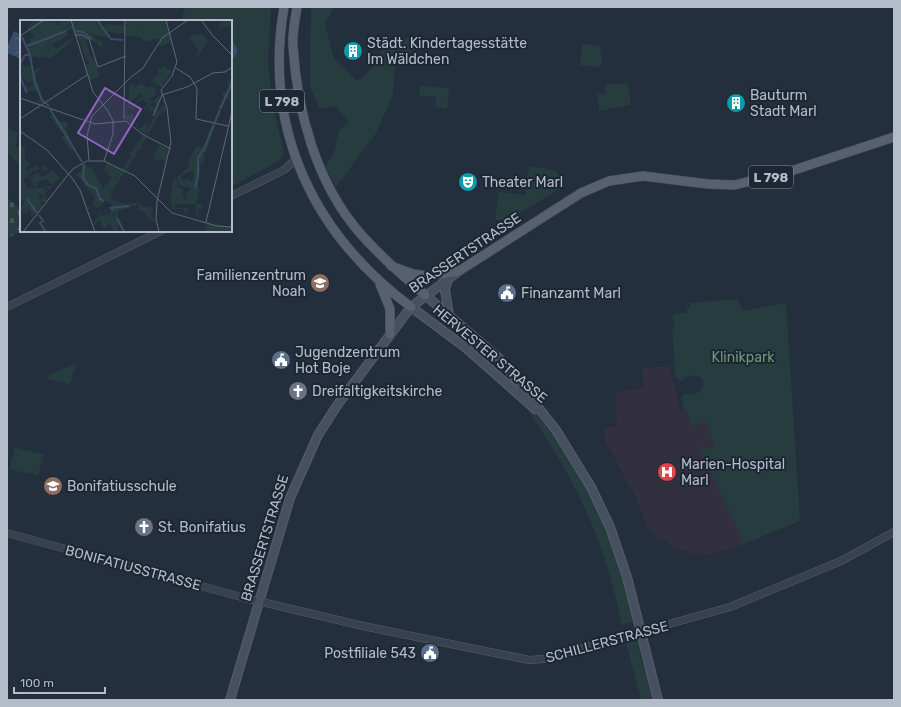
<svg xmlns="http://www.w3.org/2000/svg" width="901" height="707" font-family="Rubik,sans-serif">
  <defs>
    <pattern id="cemetery-stones" width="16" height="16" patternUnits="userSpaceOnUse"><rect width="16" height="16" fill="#263c3f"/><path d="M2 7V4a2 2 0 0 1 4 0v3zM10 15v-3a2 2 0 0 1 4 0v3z" fill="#435659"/></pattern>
    <pattern id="water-ripples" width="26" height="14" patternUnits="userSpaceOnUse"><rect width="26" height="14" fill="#394c67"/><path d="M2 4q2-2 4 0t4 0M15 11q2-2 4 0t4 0" fill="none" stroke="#53647b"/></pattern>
  </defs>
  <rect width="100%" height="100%" fill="#242f3e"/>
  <path fill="#32303f" d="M669 366 681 411 686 410 705 422 712 437 716 446 704 450 700 447 744 544 703 556 673 548 663 539 657 540 653 530 651 531 647 527 635 495 605 441V427H617L616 392 644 388 642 368Z"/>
  <path fill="#263c3f" d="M186 7H271L268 61 272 103 284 153 279 161 231 187V21H180Z
    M311 7H334L325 23 334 59 357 81 378 64 382 46 417 34 422 42 395 66 393 95 376 133 336 187 325 166 334 152 339 131 349 121 335 106 319 109 310 86Z
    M582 44 600 46 602 62 599 67 580 65Z
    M626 83 628 84 631 105 599 111 597 93 606 94 605 85Z
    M420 86 449 88 447 108 435 107 436 97 419 96Z
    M7 128 18 133 15 151 21 142V168L7 151Z
    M530 167C543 168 555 167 563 179L561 188 515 216 504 221 495 219 499 192 525 195 528 169Z
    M738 299 742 311 786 303 800 521 744 544 699 447 702 446 704 450 715 446 705 422 692 427 686 410H684L681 398 685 393C693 397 700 393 704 386L703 380C697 373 688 374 682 381L676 378 673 366 675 365 672 329H675L672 315 687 312V307H690L689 303Z
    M76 363 70 384 48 379 49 375Z
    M526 404C541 420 558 436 569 455 602 506 620 562 635 621L622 625C611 573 595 522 568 475 555 451 539 428 525 405Z
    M15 447 44 455 38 476 9 469Z
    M635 640 638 643 642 663 647 671 655 700H641L626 643Z"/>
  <path fill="url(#cemetery-stones)" d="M7 198 21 209V231L7 238Z"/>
  <path fill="url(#water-ripples)" d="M14 31 21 35V59L7 53V47Z
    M231 40C238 47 240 54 231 60Z"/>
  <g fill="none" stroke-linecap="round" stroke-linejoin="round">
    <g stroke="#565f6c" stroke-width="8">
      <path id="tertiary" d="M231 196 284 170 295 160
        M7 307 161 231
        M7 533 245 598 363 626 529 660 544 659 730 607 841 561 894 532"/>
    </g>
    <g stroke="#565f6c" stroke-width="10">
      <path id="secondary" d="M448 279 445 290 449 315
        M425 295 500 359 556 430 591 487 610 527 627 577 658 700
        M411 307 466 348 535 409
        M230 700 290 498 318 435 338 404 411 307 459 271"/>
    </g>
    <g stroke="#414a57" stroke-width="10">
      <path id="primary" d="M284 7C263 129 313 234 411 307
        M297 7C295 20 292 34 293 46 297 111 316 182 359 232 379 255 402 275 425 295
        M391 266 413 274 427 276 459 271 581 193 609 181 643 176 708 184 734 185 788 172 894 137
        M380 284 390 309V334"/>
    </g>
    <use href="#tertiary" stroke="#38414e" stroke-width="7"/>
    <use href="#secondary" stroke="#465061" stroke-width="8"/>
    <use href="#primary" stroke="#56606e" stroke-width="9"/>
  </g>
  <defs>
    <g id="building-disc" transform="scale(1)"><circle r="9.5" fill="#0f9aa8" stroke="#1d2633"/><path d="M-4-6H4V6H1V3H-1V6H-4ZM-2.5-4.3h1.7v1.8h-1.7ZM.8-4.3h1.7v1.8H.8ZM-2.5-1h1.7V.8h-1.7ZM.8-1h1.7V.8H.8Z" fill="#fff"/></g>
    <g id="theatre-disc" transform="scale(1)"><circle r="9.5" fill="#0f9aa8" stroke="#1d2633"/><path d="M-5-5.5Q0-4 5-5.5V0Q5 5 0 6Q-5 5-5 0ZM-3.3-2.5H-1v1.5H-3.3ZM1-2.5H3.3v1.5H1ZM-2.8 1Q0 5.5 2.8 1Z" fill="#fff"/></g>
    <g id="school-disc" transform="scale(1)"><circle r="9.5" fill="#8d6e63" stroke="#1d2633"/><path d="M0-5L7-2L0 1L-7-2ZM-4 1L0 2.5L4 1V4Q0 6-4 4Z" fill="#fff"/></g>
    <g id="civic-disc" transform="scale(1)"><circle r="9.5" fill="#5c6f8a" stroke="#1d2633"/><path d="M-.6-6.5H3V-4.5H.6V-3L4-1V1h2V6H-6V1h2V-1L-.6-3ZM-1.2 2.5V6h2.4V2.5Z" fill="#fff"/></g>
    <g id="church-disc" transform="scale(1)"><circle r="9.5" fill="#6b7280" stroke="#1d2633"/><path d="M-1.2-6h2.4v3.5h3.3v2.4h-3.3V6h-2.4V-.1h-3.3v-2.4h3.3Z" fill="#fff"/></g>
    <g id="hospital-disc" transform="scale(1)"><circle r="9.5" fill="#e0444e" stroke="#1d2633"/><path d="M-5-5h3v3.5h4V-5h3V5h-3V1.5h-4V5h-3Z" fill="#fff"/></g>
  </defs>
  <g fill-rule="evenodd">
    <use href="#building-disc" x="353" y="51"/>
    <use href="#building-disc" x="736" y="103"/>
    <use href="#theatre-disc" x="468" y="182"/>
    <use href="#school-disc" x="320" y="283"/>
    <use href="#civic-disc" x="507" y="293"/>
    <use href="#civic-disc" x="281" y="360"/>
    <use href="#church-disc" x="298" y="391"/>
    <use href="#hospital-disc" x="667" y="472"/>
    <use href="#school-disc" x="53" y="486"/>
    <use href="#church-disc" x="144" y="527"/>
    <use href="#civic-disc" x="430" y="653"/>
  </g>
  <g text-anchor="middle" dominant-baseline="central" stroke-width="4" stroke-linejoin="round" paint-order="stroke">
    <g fill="#1d2633" stroke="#878f9c" stroke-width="1">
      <rect x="260" y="90" width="44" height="22" rx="3"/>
      <rect x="749" y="166" width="44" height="22" rx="3"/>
    </g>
    <g font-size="13" font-weight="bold" fill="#b4bcc9">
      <text x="282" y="101">L 798</text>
      <text x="771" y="177">L 798</text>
    </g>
    <g font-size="14" fill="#b4bcc9" stroke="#1d2633" text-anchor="start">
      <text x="367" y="43">Städt. Kindertagesstätte<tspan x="367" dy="16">Im Wäldchen</tspan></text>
      <text x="750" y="95">Bauturm<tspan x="750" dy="16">Stadt Marl</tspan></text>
      <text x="482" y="182">Theater Marl</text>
      <text x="306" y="275" text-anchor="end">Familienzentrum<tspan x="306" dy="16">Noah</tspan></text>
      <text x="521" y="293">Finanzamt Marl</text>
      <text x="295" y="352">Jugendzentrum<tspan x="295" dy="16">Hot Boje</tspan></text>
      <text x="312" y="391">Dreifaltigkeitskirche</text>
      <text x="681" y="464">Marien-Hospital<tspan x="681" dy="16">Marl</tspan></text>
      <text x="67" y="486">Bonifatiusschule</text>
      <text x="158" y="527">St. Bonifatius</text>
      <text x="416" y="653" text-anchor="end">Postfiliale 543</text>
    </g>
    <g font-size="14" fill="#b4bcc9" stroke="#1d2633">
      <text transform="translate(465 253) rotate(-34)">BRASSERTSTRASSE</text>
      <text transform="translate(490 354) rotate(40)">HERVESTER STRASSE</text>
      <text transform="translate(265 538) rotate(-73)">BRASSERTSTRASSE</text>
      <text transform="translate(133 568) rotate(15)">BONIFATIUSSTRASSE</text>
      <text transform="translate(607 642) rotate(-15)">SCHILLERSTRASSE</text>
    </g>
    <g font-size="14" fill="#6b9a76" stroke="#1d2633">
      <text x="743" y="357">Klinikpark</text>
    </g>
  </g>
  <g transform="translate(20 20)">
    <rect width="212" height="212" fill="#242f3e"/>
    <path d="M55 0 56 3 53 8 46 12 50 14 33 24 21 37H14ZM71 39 76 41 79 57 69 60 64 46 69 43 68 40ZM0 45 11 47 13 53 17 48H21L15 55 24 82 20 84 16 81 21 79 19 71H8L4 68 9 63 7 69 15 63 10 48H2L4 57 1 60ZM141 45 152 51 141 67 132 62 139 53 137 50 142 48ZM111 63 117 67 121 63 128 68 122 75 127 76 132 82 140 75 137 90 139 91 144 84 147 90 140 94 128 114 130 116 122 112 116 106 117 103 118 104 117 106 120 109 130 101 126 109H128L137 90 134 93 132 89 128 92 130 86 124 91 123 89 129 84 136 89 135 81 129 84 122 79 113 86 114 90 110 87 106 95 113 94 115 104 104 99 108 86 115 83 122 75ZM46 108 54 128 51 131 41 116H45L42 110ZM123 115 127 117 120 127 123 129 119 130 106 150 103 149 111 135 109 132H112ZM0 124 1 127 3 125 5 128V139L10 143 5 148 7 151 15 145 20 148 24 145 29 148 25 152 22 148 8 154 9 157 3 160 7 167 15 169 10 158 18 152 22 157 33 150 40 158 32 165 26 159 17 163 16 168H24L25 171 28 169 27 166H32L27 172 21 175 17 172 21 179 25 173 27 180 25 182 20 181 22 186 11 197 12 192 9 189 7 193 0 191 4 181 2 179 0 181V148L3 146 0 145 2 137 0 135ZM140 125 149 130 142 150 139 148 142 149 145 142 140 139 138 142 133 138ZM177 126 187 129V132H185V128L178 138H184V143L181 142 178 167 180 169 176 183 183 186 178 190 179 197H177L176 184H155V188H169L167 193H164V189H155L151 187 152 183 146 177 150 181 154 157 158 162 157 166 164 170 162 172 164 179 168 181 165 176 171 168 160 166 157 157 169 147V139ZM170 151H174L173 161H169V158L162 161 161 156ZM65 143 68 148 71 146 73 150 71 151 74 152 83 168 92 158 95 160 103 150 105 151 90 175H91L92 180 107 184 122 182 119 184 125 188 131 186 133 193 131 196 136 202 129 199 122 190 120 191 118 185 98 191V212H94L90 203 84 208 79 199 74 207V202L80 193 81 196 88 194 90 197 89 192H92L95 198 89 175 90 184 85 180 80 187 76 188 72 183 69 190H67L75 178 57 154 62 151V145Z" fill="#263c3f" fill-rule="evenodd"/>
    <path d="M15 0H31L39 5 41 0H54L14 37H10L6 26 14 16 7 7ZM59 0H74L90 18 67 14 83 22 82 28 74 21 66 20 70 35 76 41 71 39 67 41 58 17 55 18 52 9ZM124 0H145L152 22 138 27 142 18 123 22ZM202 0H212V5L200 8 195 15ZM86 4 105 5V14L87 12 84 9ZM181 14 188 20 191 16 176 39 178 29 169 17ZM53 17 54 20 31 38 21 37 33 25 36 29ZM212 59 208 78 200 86 204 89H199V86L206 79 202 75 204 71 208 72 209 69 207 61ZM135 65V75L130 79 122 76 130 66 133 68ZM193 104 195 106 187 129 185 128 184 138H178L184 133 182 127 188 119 186 116ZM186 203 212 207V212H184Z" fill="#263c3f"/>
    <path d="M106 0H124L123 22 121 17 106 16ZM111 63 120 73 108 85 109 66ZM87 143 103 150 94 160 84 150Z" fill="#263c3f"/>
    <path d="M2 48H10L15 63 5 61ZM33 94 38 102 47 101 48 107 40 111 30 96Z" fill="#263c3f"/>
    <path fill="none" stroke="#394c67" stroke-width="2" d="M77 0 91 19 103 20M56 11 63 12 72 19M2 17 10 35 15 63 22 80 29 86M26 19 46 11M7 26 26 19M0 44 5 35H9M0 57 7 73M30 89 62 142M200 89 212 63M195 102 200 90M185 127 194 104M64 145 63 158 68 165 76 168 80 179 84 181M178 155V138L185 128M175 168 178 155M7 179 17 193M93 191 91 188 109 186M19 195 23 201 20 203 26 212M97 198 104 212"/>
    <path fill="none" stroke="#5e6776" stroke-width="1" d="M51 0 73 72 88 91 93 101V114L84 141M181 0 193 16 212 35M55 15H62L69 19 78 47 106 36M0 16 24 0M156 48 170 57 177 68 176 99 208 106M142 75 167 67 193 53 205 52 212 47M0 78 75 104 106 101 122 114 151 129M17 88 67 55M133 96 142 75M0 99 18 87M104 99 105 0M0 111 27 130 52 158 60 170 75 212M69 140 67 116 72 96 111 57 123 48 142 18 168 0M46 157 53 149 67 141H84L115 156 152 193 197 206 212 207M186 202 212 92M3 212 47 156M139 212 136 199 137 181 151 122 147 88 141 70 152 56 157 42 146 0"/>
    <path fill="#9266c3" fill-opacity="0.15" stroke="#9266c3" stroke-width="2" d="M85 68 121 89 94 134 58 113Z"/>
    <rect width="212" height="212" fill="none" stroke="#b4bcc9" stroke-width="2"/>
  </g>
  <rect width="901" height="707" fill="none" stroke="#b4bcc9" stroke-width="16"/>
  <path d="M14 687v6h91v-6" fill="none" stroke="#b4bcc9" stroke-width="2"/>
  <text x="20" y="687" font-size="12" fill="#b4bcc9" stroke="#1d2633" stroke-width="3" paint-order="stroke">100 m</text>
</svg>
